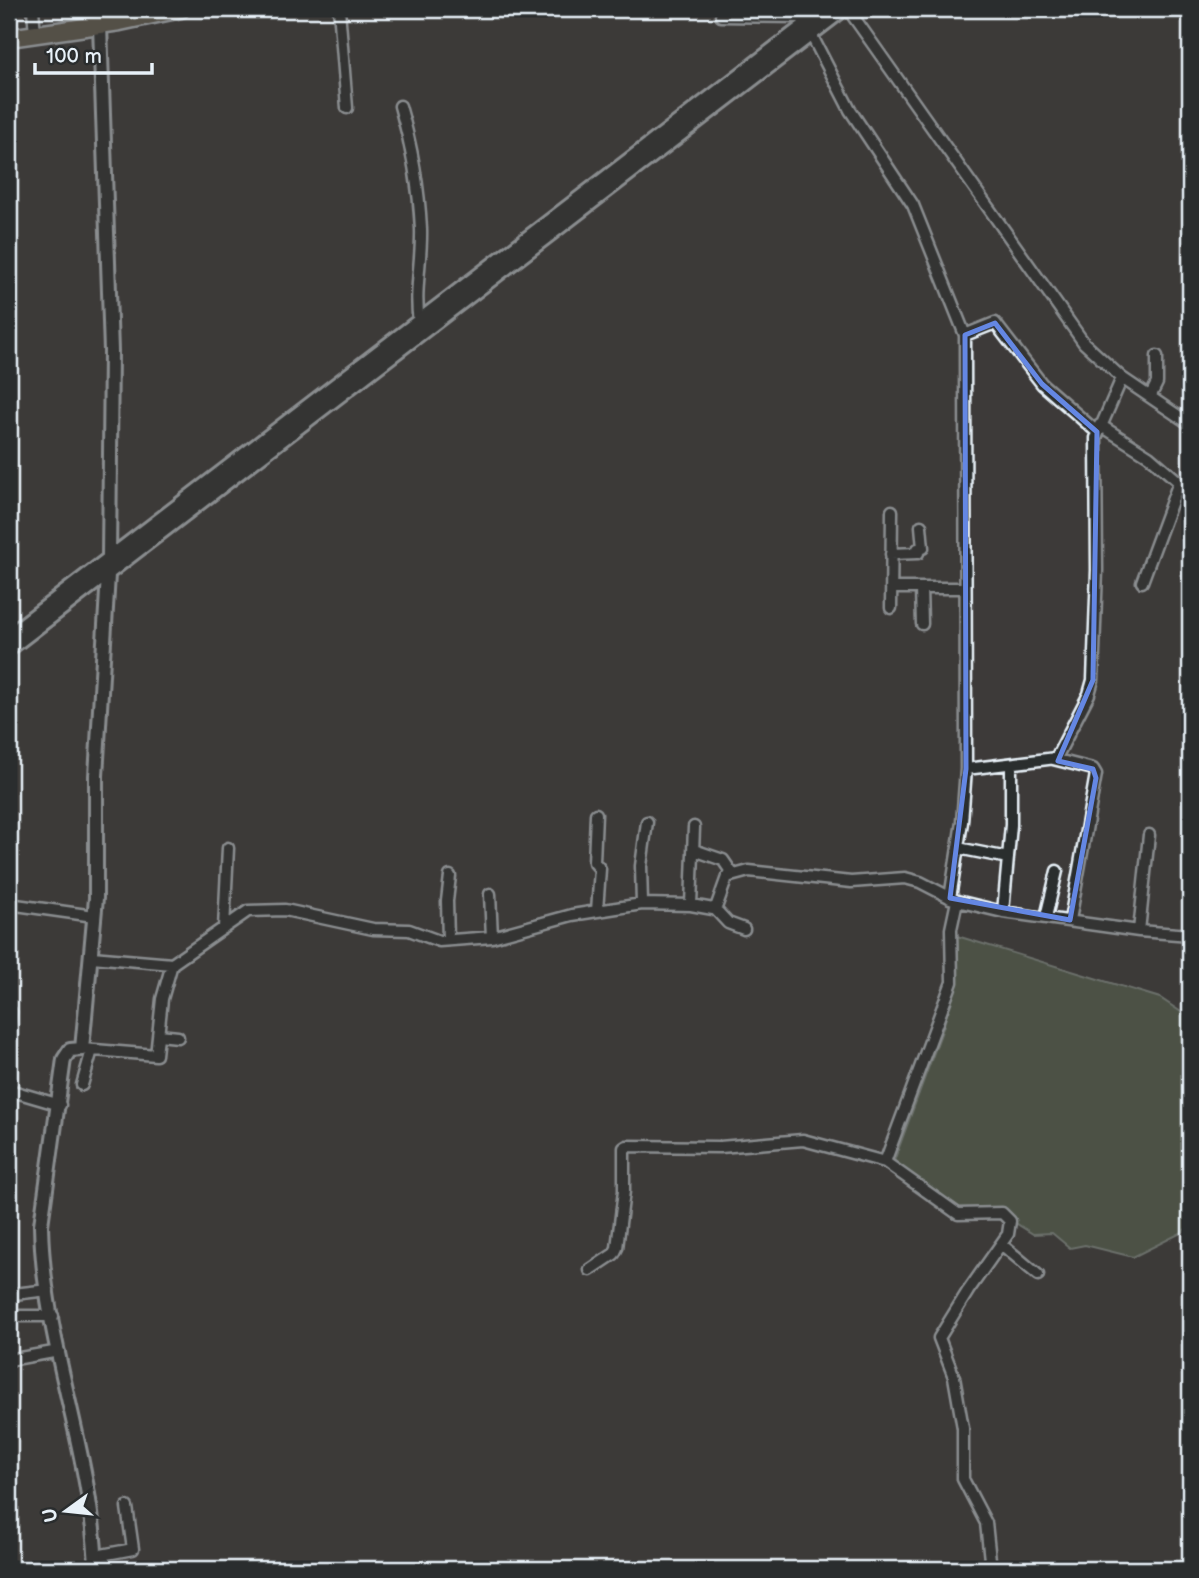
<svg xmlns="http://www.w3.org/2000/svg" width="1199" height="1578" font-family="'Balsamiq Sans',sans-serif">
  <rect width="100%" height="100%" fill="#3d3a39"/>
  <filter id="ink" filterUnits="userSpaceOnUse"><feTurbulence type="fractalNoise" baseFrequency=".0143" numOctaves="2"/><feDisplacementMap in="SourceGraphic" scale="14" xChannelSelector="R" yChannelSelector="G"/><feConvolveMatrix kernelMatrix="1 2 1 2 8 2 1 2 1" color-interpolation-filters="sRGB"/></filter>
  <g filter="url(#ink)">
    <path fill="#5f6e56" stroke="#a4b0a7" stroke-width="2" d="M957 936 1160 998 1190 1018V1224L1183 1232 1133 1257 1085 1245 1070 1248 1052 1233 1033 1234 1006 1217 958 1214 894 1161 943 1028 958 973Z"/>
    <g fill="none" stroke-linecap="round" stroke-linejoin="round">
      <g stroke="#e8f1f8" stroke-width="15">
        <path id="minor" d="M33 9 35 34
          M339 9 347 108
          M798 9 850 110 913 205 965 335 966 769 962 822 950 898
          M848 9 1084 343 1122 378 1190 424
          M721 16 802 17
          M400 106C412 147 419 186 421 229 422 261 414 290 419 322
          M965 335 995 323 1042 384 1097 432
          M1151 395 1157 383V356
          M1100 425 1149 456 1179 482 1142 582
          M891 554 918 553V549L923 548 921 526
          M891 588H963
          M921 588 922 624
          M891 608 892 511
          M1053 759 1093 769 1096 774 1070 920
          M966 769 1056 758 1089 694 1093 680 1097 570 1096 438 1122 378
          M596 814 594 862 600 869 597 911
          M958 848 1008 858
          M694 850 723 860 732 873
          M490 894 492 937
          M9 904 94 916
          M642 904 641 866 647 822
          M691 905 694 827
          M714 908 728 923 744 929
          M1003 912 1011 825V765
          M1046 917 1057 871
          M224 928 228 848
          M1139 931 1149 835
          M448 940 447 901 450 876
          M92 957 172 964
          M9 1024 11 1012
          M159 1035 178 1037
          M82 1049 156 1055 162 999 172 964 248 911 285 910 373 929 409 930 439 941 492 937 572 915 642 904 691 905 713 909 717 905 727 877 749 871 851 882 905 878 920 882 957 901 1003 912 1139 931 1190 935
          M82 1085 92 1050
          M9 1090 60 1105
          M885 1162 952 982 951 929 957 901
          M1001 1244 1038 1275
          M590 1270 614 1254 617 1248 624 1191V1148L627 1146 720 1147 803 1140 885 1162 958 1214 1002 1213 1010 1221 1008 1234 968 1291 939 1338 954 1377 963 1428V1479L986 1523 991 1569
          M9 1308 14 1294 48 1290
          M9 1316H53
          M9 1360 59 1351
          M96 1556 133 1549 127 1507"/>
      </g>
      <g stroke="#e8f1f8" stroke-width="18">
        <path id="tertiary" d="M9 635 826 9
          M9 649 844 9
          M96 1569C92 1452 43 1342 41 1225L64 1059 70 1050 82 1049 96 898V776L109 558 111 351 100 25"/>
      </g>
      <g stroke="#e8f1f8" stroke-width="21">
        <path id="primary" d="M9 38 120 22 181 9"/>
      </g>
      <use href="#minor" stroke="#2a2d2e" stroke-width="10"/>
      <use href="#tertiary" stroke="#2a2d2e" stroke-width="12"/>
      <use href="#primary" stroke="#726b5a" stroke-width="16"/>
    </g>
  </g>
  <path d="M0 0H1199V1578H0ZM995 323 1042 384 1097 432 1093 680 1058 761 1093 769 1096 778 1070 920 950 898 966 769 965 335Z" fill="#3d3a39" fill-opacity=".55" fill-rule="evenodd"/>
  <path fill="none" stroke="#6487e3" stroke-width="5" stroke-linejoin="round" d="M995 323 1042 384 1097 432 1093 680 1058 761 1093 769 1096 778 1070 920 950 898 966 769 965 335Z"/>
  <rect width="1199" height="1578" fill="none" stroke="#2a2d2e" stroke-width="35"/>
  <rect x="18" y="18" width="1164" height="1543" fill="none" stroke="#e8f1f8" stroke-width="2.5" filter="url(#ink)"/>
  <g transform="translate(66 1511) rotate(255)" stroke="#2a2d2e" stroke-width="5" paint-order="stroke">
  <path d="M0-5L12 26L0 18L-12 26Z" fill="#e8f1f8"/>
  <text y="-10" font-size="19" font-weight="bold" text-anchor="middle" fill="#e8f1f8">U</text>
  </g>
  <path d="M35 63v10h117v-10" fill="none" stroke="#e8f1f8" stroke-width="3.5"/>
  <text x="46" y="63" font-size="21" fill="#e8f1f8" stroke="#2a2d2e" stroke-width="5" paint-order="stroke">100 m</text>
</svg>
